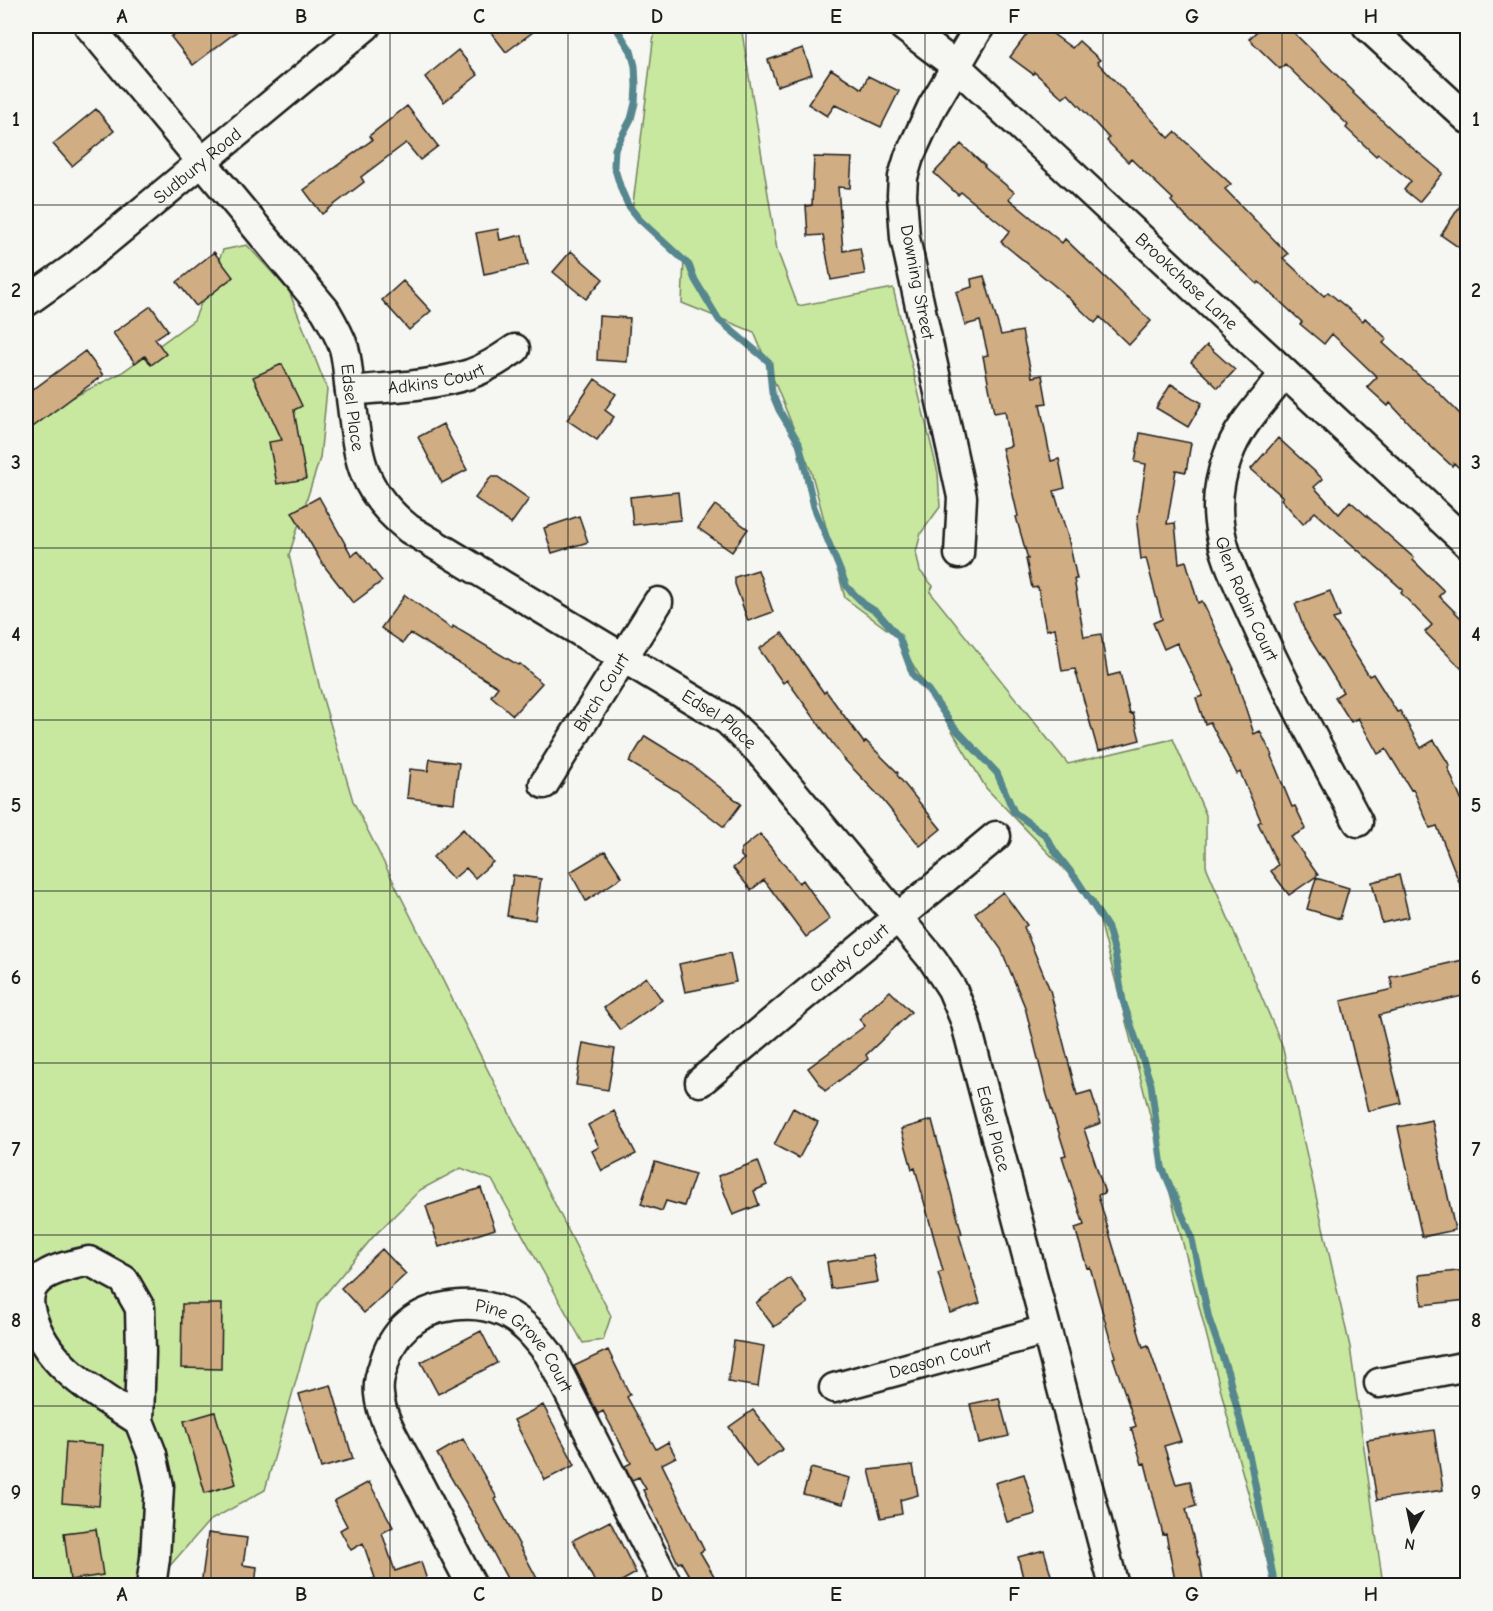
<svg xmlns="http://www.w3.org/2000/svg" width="1493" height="1611" font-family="'Comic Neue',sans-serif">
  <rect width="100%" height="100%" fill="#f6f6f2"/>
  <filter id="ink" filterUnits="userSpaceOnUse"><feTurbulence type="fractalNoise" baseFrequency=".0167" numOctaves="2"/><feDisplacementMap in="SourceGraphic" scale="12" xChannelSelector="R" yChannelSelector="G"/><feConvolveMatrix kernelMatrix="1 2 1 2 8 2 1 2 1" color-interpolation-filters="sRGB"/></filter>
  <g filter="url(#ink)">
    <path fill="#c8e8a0" stroke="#72825e" stroke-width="1.5" d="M655 26H741L777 250 798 306 893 288 938 473 940 507 921 533 916 552 920 571 933 586 930 592 1068 764 1173 739 1206 815V866L1282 1045 1350 1347 1383 1585H1274L1235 1446 1095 901 986 788 896 636 845 598 811 471 754 332 682 303 684 259 632 212Z
      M247 245 289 291 327 389 320 458 289 555 320 689 353 801 611 1316 603 1340 583 1343 492 1180 461 1168 420 1190 373 1237 318 1303 265 1490 209 1521 153 1585 26 1586V421L121 373 194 320 223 250Z"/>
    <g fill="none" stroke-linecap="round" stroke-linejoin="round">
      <path stroke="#56868e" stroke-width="7" d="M615 26 631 51 635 66 636 86 635 103 631 119 615 149 614 166 621 189 628 205 640 220 689 265 695 280 719 320 769 362 772 393 779 410 799 443 814 507 847 587 864 604 878 613 899 637 913 675 928 690 952 725 997 773 1014 812 1045 835 1056 853 1077 880 1108 928 1115 953 1123 1001 1151 1084 1162 1167 1191 1235 1209 1319 1228 1373 1250 1459 1275 1586"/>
    </g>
    <path fill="#d0ad83" stroke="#1c1c1c" stroke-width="1.5" d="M185 26H244L193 65 171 37Z
      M486 26H541L506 52Z
      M1033 26H1042L1072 48 1079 41 1100 60 1097 62 1169 138 1175 132 1231 184 1225 189 1288 254 1283 258 1324 296 1328 292 1363 321 1365 318 1387 339 1383 343 1427 383 1428 382 1467 421V476L1454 463 1452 466 1427 443 1390 403 1388 406 1367 387 1377 377 1332 334 1324 344 1300 324 1302 322 1259 282 1257 284 1191 222 1171 201 1173 199 1131 159 1128 162 1107 141 1109 138 1068 94 1063 98 1034 72 1033 74 1010 57Z
      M1262 26H1287L1354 92 1353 93 1404 141 1443 173 1419 202 1404 190 1411 181 1378 154 1376 156 1346 128 1348 125 1285 64 1280 69 1249 39Z
      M803 48 812 74 777 86 768 60Z
      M458 50 478 75 444 102 425 77Z
      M831 69 862 89 868 76 899 91 881 127 835 105 827 116 808 104Z
      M407 106 438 146 420 160 406 143 361 177 364 182 322 214 304 190 372 140 369 136Z
      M96 109 114 131 72 166 53 144Z
      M961 144 985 166 984 167 1014 192 1009 199 1062 243 1065 239 1151 321 1129 345 1100 317 1095 323 1061 291 1001 242 1010 231 961 192 958 195 934 173Z
      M814 157 852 158 850 188 838 187 843 251 860 248 865 274 831 280 823 235 808 236 806 206 812 205Z
      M1467 195V253L1441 235Z
      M498 229 500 240 522 235 528 265 484 274 476 233Z
      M571 251 603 279 586 299 553 272Z
      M214 252 233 277 196 306 177 282Z
      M984 276 1001 335 1022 331 1032 377 1042 375 1047 403 1040 404 1051 461 1059 459 1065 488 1054 491 1068 537 1077 579H1074L1084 637 1101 634 1108 676 1120 673 1130 714 1133 713 1140 740 1098 751 1075 669 1062 671 1055 628 1046 630 1038 587 1032 588 1026 559H1028L1016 517 1018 516 1002 448 1011 446 1005 411 994 413 983 356 988 355 980 321 965 325 956 292 972 287 971 279Z
      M403 281 431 311 409 330 382 300Z
      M151 306 168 330 155 339 166 354 151 365 145 356 135 363 113 333Z
      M599 316 630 318 627 362 597 360Z
      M1207 345 1235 370 1218 388 1191 362Z
      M85 351 103 375 26 432V395Z
      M282 364 302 406 294 410 306 479 277 484 269 442 282 440 253 377Z
      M595 379 616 394 605 410 614 417 597 440 567 420Z
      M1171 384 1202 403 1188 427 1156 408Z
      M443 424 467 470 442 483 418 437Z
      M1140 433 1191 443 1186 472 1176 470 1167 524 1175 523 1179 563 1186 561 1198 603 1202 601 1234 669H1233L1254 734 1260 731 1272 755 1271 756 1292 807 1295 806 1306 829 1291 837 1318 875 1289 895 1271 871 1278 865 1258 823 1261 821 1240 772 1237 774 1210 722 1205 724 1196 698 1203 696 1177 643 1164 649 1153 623 1162 619 1146 558 1141 559 1137 524 1146 464 1135 462Z
      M1278 438 1323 479 1314 487 1339 514 1350 501 1414 558 1413 560 1444 591 1439 596 1467 624V674L1425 632 1432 625 1401 593 1403 590 1315 512 1303 524 1281 499 1283 497 1251 469Z
      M491 477H498L529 499 511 524 475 498Z
      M678 492 681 520 633 525 630 497Z
      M319 497 352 556 358 551 382 581 353 603 322 563 292 512Z
      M715 505 748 529 732 552 698 528Z
      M579 516 588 542 552 553 544 528Z
      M758 570 773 612 748 621 735 584V577Z
      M1330 591 1340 617 1333 619 1369 676 1373 674 1397 712 1400 711 1421 748 1434 740 1450 766 1448 768 1467 814V902L1437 826 1430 828 1413 789 1411 790 1386 749 1378 754 1358 718 1351 722 1335 697 1343 692 1304 629 1295 604Z
      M405 595 452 629 453 626 518 665 520 664 542 683 513 715 491 696 498 687 410 633 403 643 381 628Z
      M782 633 824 693 826 691 864 743 866 741 898 773 897 775 941 829 920 846 881 798 843 758 787 680 783 683 759 649Z
      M645 736 689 763 741 804 724 827 677 791 629 762Z
      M430 759 459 763 454 803 407 798 410 769 428 771Z
      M463 829 493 862 475 878 466 868 453 879 433 857Z
      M760 834 799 883 803 880 830 919 806 937 764 880 751 890 733 868 744 859 741 856V849Z
      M605 851 622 877 586 901 570 872Z
      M513 875 541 879 535 920 507 916Z
      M1399 875 1409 917 1382 923 1372 882Z
      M1316 878 1349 888 1340 919 1307 909Z
      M1003 892 1027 925 1024 927 1050 990 1077 1095 1091 1091 1101 1123 1084 1129 1105 1193 1098 1195 1143 1347 1148 1345 1181 1441 1164 1446 1176 1484 1190 1481 1196 1506 1186 1509 1198 1557H1199L1204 1586H1176L1166 1534 1163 1535 1145 1463 1142 1464 1131 1428 1136 1426 1113 1358 1115 1357 1090 1267 1087 1268 1075 1228 1084 1225 1062 1156 1066 1155 1047 1095 1025 1007 1001 949 975 913Z
      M730 953 736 982 685 992 679 964Z
      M1467 959V995L1379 1015 1401 1103 1368 1111 1341 1001 1393 989 1390 977Z
      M646 977 662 1000 620 1030 604 1008Z
      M890 991 911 1012 866 1055 868 1059 825 1091 808 1068 865 1026 859 1019Z
      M583 1043 615 1049 608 1090 576 1085Z
      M793 1108 818 1122 799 1158 774 1145Z
      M614 1111 636 1154 602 1171 592 1151 599 1147 588 1125Z
      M932 1120 962 1234 959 1235 980 1303 950 1313 938 1273 943 1271 915 1168 912 1169 901 1129Z
      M1432 1120 1455 1230 1422 1237 1398 1127Z
      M758 1161 767 1185 754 1191 759 1205 733 1215 718 1176Z
      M655 1162 695 1174 684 1206 666 1201 662 1211 641 1204Z
      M481 1188 495 1229 439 1247 426 1206Z
      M382 1249 406 1274 364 1313 341 1288Z
      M873 1255 878 1282 831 1289 827 1262Z
      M1467 1270V1300L1422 1305 1419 1275Z
      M790 1278 808 1303 774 1327 756 1303Z
      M182 1304H222L221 1369 181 1368Z
      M481 1331 497 1363 438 1394 421 1362Z
      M734 1341 764 1346 758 1387 728 1382Z
      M608 1350 630 1395 627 1397 656 1449 668 1442 676 1457 662 1464 704 1550 700 1552 720 1586H695L681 1562 678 1563 643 1490 646 1489 639 1477 632 1480 625 1466 631 1463 603 1411 598 1414 574 1366Z
      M331 1385 353 1459 321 1468 299 1394Z
      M999 1398 1009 1436 979 1443 970 1404Z
      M543 1405 575 1465 545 1480 514 1420Z
      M753 1410 783 1449 756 1467 729 1427Z
      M215 1412 236 1484 205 1493 184 1421Z
      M1434 1430 1443 1490 1377 1500 1367 1440Z
      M463 1439 497 1498 495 1499 541 1586H511L472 1513 437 1454Z
      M66 1442 103 1445 99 1506 62 1503Z
      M913 1465 918 1495 900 1500 902 1514 881 1518 869 1470Z
      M811 1468 850 1478 843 1504 803 1494Z
      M1024 1474 1036 1514 1007 1522 995 1483Z
      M369 1482 393 1527 382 1533 395 1571 421 1562 429 1586H362L361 1583 375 1578 363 1543 351 1550 340 1530 347 1526 334 1501Z
      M610 1521 636 1573 613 1586H597L573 1540Z
      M96 1529 103 1575 70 1580 64 1533Z
      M208 1533 247 1538 243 1565 257 1567 255 1586H201Z
      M1044 1550 1054 1586H1025L1018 1557Z"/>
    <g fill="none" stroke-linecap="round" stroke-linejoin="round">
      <g stroke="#1c1c1c" stroke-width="33">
        <g id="minor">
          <path id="s1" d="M89 26 325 310C332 322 339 334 344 348 347 359 348 372 349 384 359 448 353 484 409 529L727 720 759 751 933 960 952 989 965 1020 1114 1586"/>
          <path id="s2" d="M903 26 956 66 1468 544"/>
          <path d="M1367 26 1468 119"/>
          <path id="s3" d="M26 302 75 267 366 26"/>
          <path id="s4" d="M1284 374C1265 400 1238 425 1228 456 1220 477 1216 500 1219 523 1223 555 1238 583 1251 612 1283 684 1321 753 1358 822"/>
          <path id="s5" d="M350 391C389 387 433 386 470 374 487 368 500 359 515 349"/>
          <path d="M959 554 962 497 905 238 902 195 903 177 909 157 932 107 980 26"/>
          <path id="s6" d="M544 784 658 602"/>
          <path id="s7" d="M700 1082 996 836"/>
          <path d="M1379 1383 1468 1366"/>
          <path id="s8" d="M834 1388 1046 1330"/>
          <path d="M139 1421C95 1392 46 1367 31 1313 20 1275 61 1267 89 1261L124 1280 140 1308 141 1352 139 1421 152 1454 159 1486 155 1558 151 1586"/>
          <path id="s9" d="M472 1586C452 1547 431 1508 411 1469 399 1446 381 1419 379 1394 378 1385 380 1375 383 1367 387 1351 395 1335 408 1324 432 1304 474 1299 503 1312 523 1321 536 1337 549 1354L668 1586"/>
        </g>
      </g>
      <use href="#minor" stroke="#f6f6f2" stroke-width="28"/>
    </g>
  </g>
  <path fill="none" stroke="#1c1c1c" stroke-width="1.5" stroke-opacity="0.55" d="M211 26V1586M390 26V1586M568 26V1586M746 26V1586M925 26V1586M1103 26V1586M1282 26V1586M26 205H1468M26 376H1468M26 548H1468M26 720H1468M26 891H1468M26 1063H1468M26 1235H1468M26 1406H1468"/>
  <g text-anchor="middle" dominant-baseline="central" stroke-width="4.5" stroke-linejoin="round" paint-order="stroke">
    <g font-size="18" fill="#1c1c1c" stroke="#f6f6f2">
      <text stroke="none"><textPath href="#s3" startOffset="219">Sudbury Road</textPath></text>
      <text transform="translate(917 282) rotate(79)">Downing Street</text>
      <text stroke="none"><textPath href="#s2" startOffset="382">Brookchase Lane</textPath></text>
      <text stroke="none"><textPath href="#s5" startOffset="87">Adkins Court</textPath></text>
      <text stroke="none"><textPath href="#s1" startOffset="472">Edsel Place</textPath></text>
      <text stroke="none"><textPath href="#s4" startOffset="249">Glen Robin Court</textPath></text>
      <text stroke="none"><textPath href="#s6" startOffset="108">Birch Court</textPath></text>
      <text stroke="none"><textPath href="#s1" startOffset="975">Edsel Place</textPath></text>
      <text stroke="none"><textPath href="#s7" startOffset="194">Clardy Court</textPath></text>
      <text stroke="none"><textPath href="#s1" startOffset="1479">Edsel Place</textPath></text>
      <text stroke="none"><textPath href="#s9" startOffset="430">Pine Grove Court</textPath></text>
      <text stroke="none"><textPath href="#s8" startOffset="110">Deason Court</textPath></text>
    </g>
  </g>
  <rect width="1493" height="1611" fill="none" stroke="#f6f6f2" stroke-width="66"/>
  <g transform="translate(1412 1530) rotate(189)" stroke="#f6f6f2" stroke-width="4.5" paint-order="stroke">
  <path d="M0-4.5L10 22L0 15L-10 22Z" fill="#1c1c1c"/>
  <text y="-9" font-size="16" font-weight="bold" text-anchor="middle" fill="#1c1c1c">N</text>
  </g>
  <rect x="33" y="33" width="1427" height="1545" fill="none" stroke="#1c1c1c" stroke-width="2"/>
  <g font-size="20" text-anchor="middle" font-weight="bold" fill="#1c1c1c">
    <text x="122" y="23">A</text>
    <text x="301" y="23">B</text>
    <text x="479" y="23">C</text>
    <text x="657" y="23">D</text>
    <text x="836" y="23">E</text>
    <text x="1014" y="23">F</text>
    <text x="1192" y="23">G</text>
    <text x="1371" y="23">H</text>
    <text x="16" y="126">1</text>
    <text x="1476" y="126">1</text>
    <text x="16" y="297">2</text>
    <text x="1476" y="297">2</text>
    <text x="16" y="469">3</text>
    <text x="1476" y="469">3</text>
    <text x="16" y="641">4</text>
    <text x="1476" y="641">4</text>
    <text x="16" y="812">5</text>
    <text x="1476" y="812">5</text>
    <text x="16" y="984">6</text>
    <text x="1476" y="984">6</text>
    <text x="16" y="1156">7</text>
    <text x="1476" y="1156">7</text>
    <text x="16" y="1327">8</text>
    <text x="1476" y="1327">8</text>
    <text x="16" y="1499">9</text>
    <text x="1476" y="1499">9</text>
    <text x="122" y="1601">A</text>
    <text x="301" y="1601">B</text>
    <text x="479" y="1601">C</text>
    <text x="657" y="1601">D</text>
    <text x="836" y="1601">E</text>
    <text x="1014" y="1601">F</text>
    <text x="1192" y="1601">G</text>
    <text x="1371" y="1601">H</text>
  </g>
</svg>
